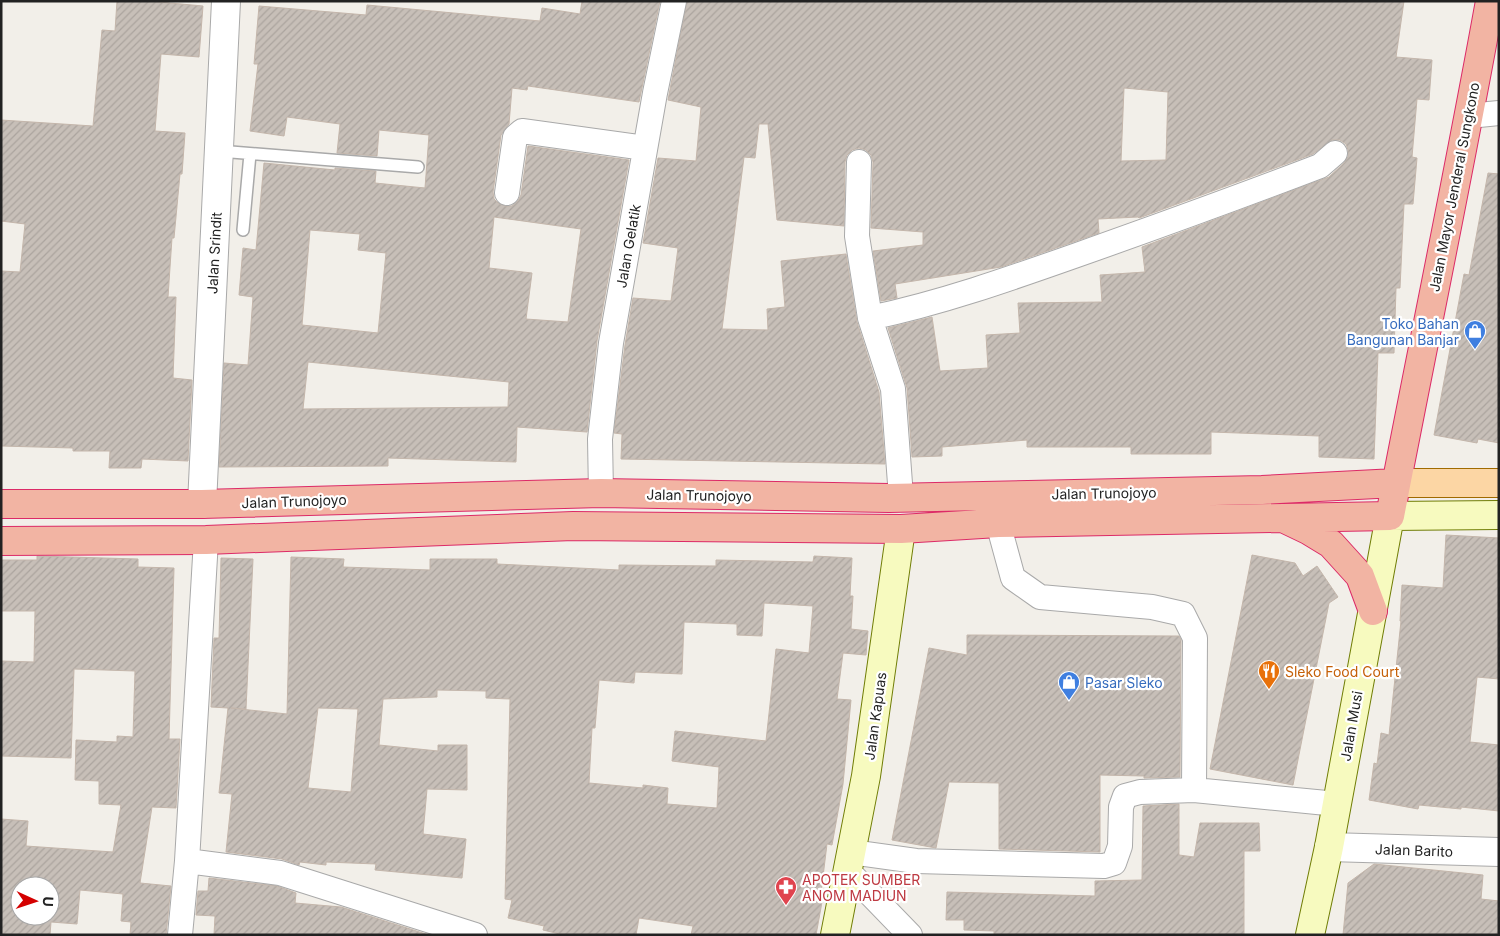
<svg xmlns="http://www.w3.org/2000/svg" width="1500" height="936" font-family="Inter,sans-serif">
  <defs>
    <pattern id="building-hatch" width="6" height="6" patternUnits="userSpaceOnUse" patternTransform="scale(1.25)"><rect width="6" height="6" fill="#c7bfb8"/><path d="M-1 1l2-2M0 6l6-6M5 7l2-2" fill="none" stroke="#aba49e"/></pattern>
  </defs>
  <rect width="100%" height="100%" fill="#f2efe9"/>
  <path fill="url(#building-hatch)" stroke="#c4b6ab" fill-rule="evenodd" d="M117 1H148L203 6 199 57 161 54 155 131 185 133 182 174H180L174 238H172L168 297H176L173 378 192 380 188 461 142 459 141 468H109L110 451H73V448L1 446V271L20 272 25 224 1 221V120L93 126 102 30 115 31Z
    M582 1H660L639 102 528 86 527 90 512 88 509 124 501 135 493 192 494 199 498 203 505 206H512L518 201 521 195 528 146 629 160 597 341 587 432 517 427 516 462 388 458V466L219 467 224 363 248 365 253 297 239 295 243 248 256 250 264 163 335 170V168L376 171 375 183 425 188 429 135 379 130 377 156 337 153 340 124 287 117 284 136 250 131 258 64H254L259 6 366 15 367 5 540 21 542 8 580 14ZM494 217 581 229 568 322 526 319 532 273 489 268ZM310 230 360 234 358 250 386 253 378 333 302 325ZM308 362 509 382 508 407 303 409Z
    M687 1H1404L1396 57 1432 60 1429 100 1417 99 1412 157 1417 158 1413 204H1404L1400 288H1396L1394 353H1378L1374 459 1319 457V436L1211 432V454H1131V447H1027V440L942 447V456L912 457 907 388 888 328 932 317 940 371 988 368 986 335 1020 333 1018 303 1102 302 1100 275 1145 272 1142 247 1329 177 1344 163 1348 157V150L1346 144 1340 140H1332L1313 154 1139 218 1138 217 1098 219 1099 233 1001 267 895 284 897 298 881 301 873 251 923 245V232L871 228 873 162 871 155 866 150 859 148 852 150 847 155 845 162 844 226 777 220 768 124H759L755 158 744 157 722 329 768 330 767 309 785 307 781 261 846 254 857 322 879 392 885 464 621 459 622 434 614 433 625 345 633 298 671 301 678 248 643 243 658 158 696 161 701 107 668 100ZM1124 88 1168 92 1166 160 1121 161Z
    M1488 173 1499 174V443L1478 439 1477 443 1434 435 1464 274 1469 275Z
    M1446 535 1499 538V679L1477 677 1470 742 1499 745V811L1461 807V809L1419 805 1418 809 1369 800 1374 763 1377 764 1381 733 1389 735 1401 621H1400L1402 585 1443 588Z
    M1252 555 1295 563 1303 576 1317 566 1338 597 1329 603 1293 785 1210 769Z
    M37 556 138 559V567L174 568 169 739H180L176 808 152 807 140 883 171 886 166 935H130L131 922 121 921 123 894 80 890 77 924 51 922 50 935H1V819L28 821 26 846 113 852 121 805 99 804V781L75 780 76 740 117 742V736L133 737 135 671 74 669 71 758 1 756V661L34 662 35 611H1V560H37ZM20 886H50V916H20Z
    M814 556 852 558 850 596H853L851 629 868 631 866 655 843 653 837 699 851 700 843 784 832 845 827 844 820 901 822 902 816 935H691L693 926 639 918 636 935H564L543 930 544 926 508 918 512 900 505 899 510 699 486 698V691L437 690V697L383 699 379 745 438 751V745H467V790L427 789 423 834 466 839 462 878 375 870 376 864 326 862V865L300 862 299 865 282 859 226 852 232 794 219 793 228 708 211 707 214 638H219L221 558 253 559 246 709 231 708 287 714 291 557 344 559 343 567 430 570V559H497V564L619 570V565L716 566V560L813 562ZM764 603 813 606 809 653 776 649 766 741 675 731 672 761 719 767 717 808 667 804 668 788 643 785V788L589 783 592 728H595L599 680 634 683 635 672 682 674 684 622 737 624V635L762 636ZM318 708 358 709 351 792 308 788Z
    M967 635 1179 636 1181 640 1180 777 1144 778V776L1100 775V852L999 849V783L949 782 936 848 892 840 929 648 967 655Z
    M1179 804V855L1194 857 1200 823H1259L1260 851H1244V935H994V931L964 930V920H946L947 892 1095 896V881L1142 880 1143 806Z
    M1374 864 1483 875 1481 899 1499 901V935H1343L1348 883Z
    M209 878 277 886 296 893 295 903 341 907 429 935H214L215 916 196 915 198 891H208Z"/>
  <g fill="none" stroke-linecap="round" stroke-linejoin="round">
    <g stroke="#a9a9a9" stroke-width="14">
      <path id="service" d="M219 151 418 167
        M243 230 250 154"/>
    </g>
    <g stroke="#a9a9a9" stroke-width="26">
      <path id="minor" d="M1469 116 1499 113
        M859 162 857 236 870 318 893 389 901 497
        M507 193 515 137 522 131 645 148
        M870 318C941 303 1009 279 1077 255 1159 226 1239 197 1320 166L1335 153
        M601 493 600 439 611 343 655 93 674 1
        M998 505V523L1013 578 1040 597 1152 607 1183 614 1195 638 1194 790
        M851 852 916 861 1104 866 1114 863 1120 846 1121 807 1125 796 1140 792 1194 790 1337 804
        M187 861 280 873 475 935
        M848 871 910 935
        M180 935 187 861 206 540"/>
    </g>
    <g stroke="#a9a9a9" stroke-width="30">
      <path id="tertiary" d="M202 504 226 1
        M1329 847 1499 852"/>
    </g>
    <g stroke="#707d05" stroke-width="30">
      <path id="secondary" d="M835 935 866 776 901 529
        M1310 935 1329 847 1390 516 1499 515"/>
    </g>
    <g stroke="#a06b00" stroke-width="30">
      <path id="primary" d="M1396 483H1499"/>
    </g>
    <g stroke="#dc2a67" stroke-width="30">
      <path id="trunk" d="M1 504H202L601 493 889 498 1262 490 1396 483
        M1285 519 1308 530 1331 544 1360 576 1373 611
        M1 541 206 540 573 526 901 529 998 523 1390 516C1423 344 1459 173 1490 1"/>
    </g>
    <use href="#service" stroke="#fff" stroke-width="11"/>
    <use href="#minor" stroke="#fff" stroke-width="24"/>
    <use href="#tertiary" stroke="#fff" stroke-width="28"/>
    <use href="#secondary" stroke="#f7fabf" stroke-width="28"/>
    <use href="#primary" stroke="#fcd6a4" stroke-width="28"/>
    <use href="#trunk" stroke="#f2b4a3" stroke-width="28"/>
  </g>
  <defs>
    <g id="shop-pin" transform="scale(1.125)"><path d="M0 17L-7.5 6A9.5 9.5 0 1 1 7.5 6Z" fill="#3f7fe0" stroke="#fff"/><path d="M-5-2.5h2.3a2.7 3.5 0 0 1 5.4 0H5L5.5 6h-11ZM-1.5-2.5h3a1.5 2.3 0 0 0-3 0Z" fill="#fff"/></g>
    <g id="restaurant-pin" transform="scale(1.125)"><path d="M0 17L-7.5 6A9.5 9.5 0 1 1 7.5 6Z" fill="#e8710a" stroke="#fff"/><path d="M-5-6h1v4h1v-4h1v4h1v-4h1v5L-1.5 .5V6h-2V.5L-5-1ZM5-6V6H3V1.5H1.5Q1.5-4 5-6Z" fill="#fff"/></g>
    <g id="pharmacy-pin" transform="scale(1.125)"><path d="M0 17L-7.5 6A9.5 9.5 0 1 1 7.5 6Z" fill="#e0444e" stroke="#fff"/><path d="M-2-6h4v4h4v4h-4v4h-4v-4h-4v-4h4Z" fill="#fff"/></g>
  </defs>
  <g fill-rule="evenodd">
    <use href="#shop-pin" x="1475" y="331"/>
    <use href="#restaurant-pin" x="1269" y="671"/>
    <use href="#shop-pin" x="1069" y="682"/>
    <use href="#pharmacy-pin" x="786" y="887"/>
  </g>
  <g text-anchor="middle" dominant-baseline="central" stroke-width="4.5" stroke-linejoin="round" paint-order="stroke">
    <g font-size="14" fill="#222" stroke="#fff">
      <text transform="translate(1454 187) rotate(-79)">Jalan Mayor Jenderal Sungkono</text>
      <text transform="translate(628 246) rotate(-80)">Jalan Gelatik</text>
      <text transform="translate(214 253) rotate(-87)">Jalan Srindit</text>
      <text transform="translate(1104 493) rotate(-1)">Jalan Trunojoyo</text>
      <text transform="translate(699 495) rotate(1)">Jalan Trunojoyo</text>
      <text transform="translate(294 501) rotate(-2)">Jalan Trunojoyo</text>
      <text transform="translate(875 716) rotate(-82)">Jalan Kapuas</text>
      <text transform="translate(1351 726) rotate(-80)">Jalan Musi</text>
      <text transform="translate(1414 850) rotate(2)">Jalan Barito</text>
    </g>
    <g font-size="14" fill="#366cbe" stroke="#fff" text-anchor="end">
      <text x="1459" y="323">Toko Bahan<tspan x="1459" dy="16">Bangunan Banjar</tspan></text>
      <text x="1085" y="682" text-anchor="start">Pasar Sleko</text>
    </g>
    <g font-size="14" fill="#c56008" stroke="#fff" text-anchor="start">
      <text x="1285" y="671">Sleko Food Court</text>
    </g>
    <g font-size="14" fill="#be3a42" stroke="#fff" text-anchor="start">
      <text x="802" y="879">APOTEK SUMBER<tspan x="802" dy="16">ANOM MADIUN</tspan></text>
    </g>
  </g>
  <rect width="1500" height="936" fill="none" stroke="#222222" stroke-width="5"/>
  <g transform="translate(35 901) rotate(93)"><circle r="24" fill="#ffffff" stroke="#a7a7a7"/>
  <path d="M0-4L9 19L0 12L-9 19Z" fill="#d40000"/>
  <text y="-8" font-size="14" font-weight="bold" text-anchor="middle" fill="#222222">U</text>
  </g>
</svg>
